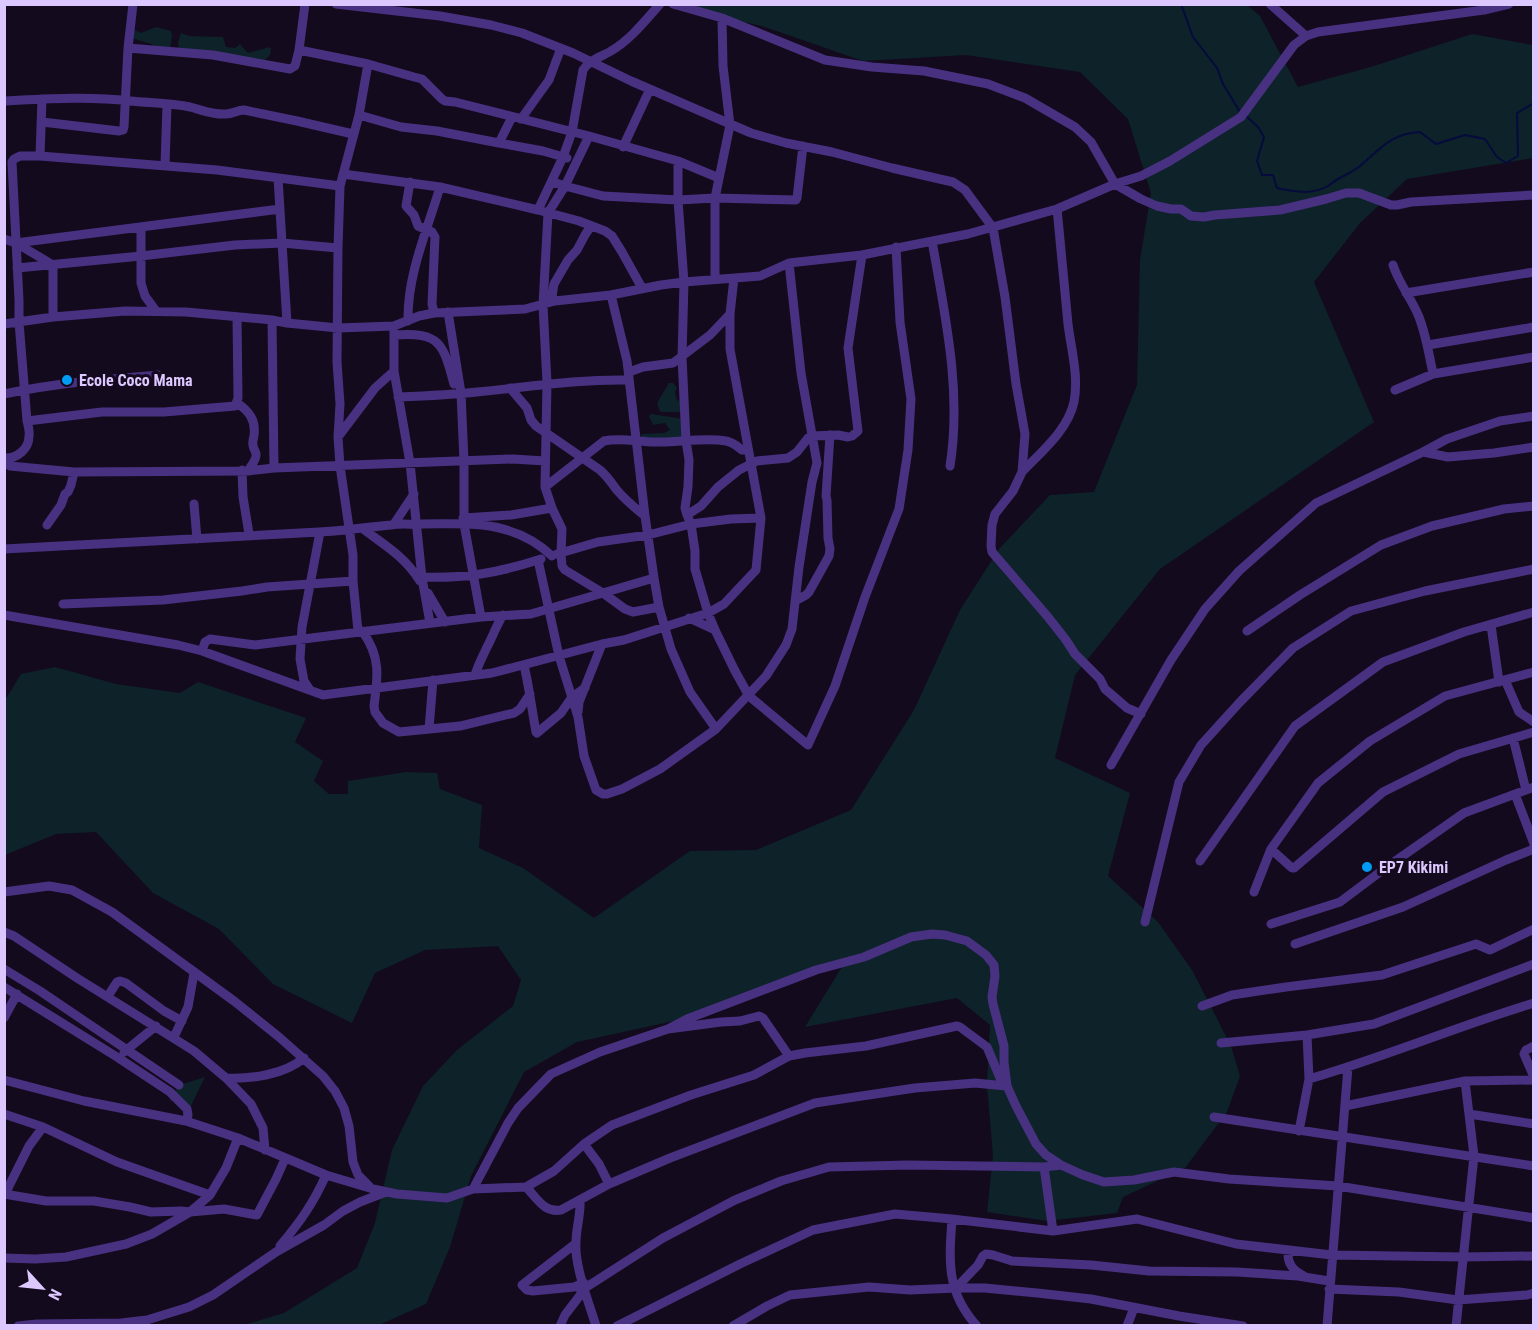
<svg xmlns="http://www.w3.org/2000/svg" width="1538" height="1330" font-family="'Roboto Condensed',sans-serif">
  <rect width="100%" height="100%" fill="#130a1e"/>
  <path fill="#0d2229" d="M683 5H1247L1260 16 1298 87 1374 66 1472 34 1533 45V158L1407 179 1360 223 1314 282 1374 422 1160 569 1075 675 1055 758 1130 793 1108 876 1158 922 1192 970 1231 1046 1240 1076 1227 1112 1185 1168 1123 1197 1117 1213 1047 1221 987 1212 993 1156 987 1085 990 1025 957 998 805 1027 848 957 674 1021 577 1042 524 1072 471 1176 450 1247 426 1304 379 1325H244L284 1313 357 1268 375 1223 392 1150 423 1086 457 1050 513 1006 521 980 498 946 425 950 375 973 352 1023 273 984 219 929 153 893 96 832 56 834 5 855 4 757H6L4 756 5 698 7 697 21 674 55 667 116 684 180 693 198 682 306 718 295 742 323 761 314 781 329 794H348V781L406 772 437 773 440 789 482 805 479 848 523 868 594 918 690 851 756 850 851 810 914 710 960 610 999 549 1050 495 1094 492 1137 385 1140 260 1151 193 1128 119 1080 72 966 55 863 61 762 26 701 13Z
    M156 27 171 31 172 36 170 50 163 49 151 44 131 38 132 29 141 33Z
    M181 33 189 36 223 37 226 47 235 48 240 44 248 53 270 47C273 54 268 57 263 61L216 53 212 50 193 51 179 50 178 42Z
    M669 383H673L677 388 675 392 677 400 683 402V410L679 412H660L657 403Z
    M651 414 684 419V439L640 440 642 434 664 433 670 430 665 423 653 425 649 416Z
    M205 1077 191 1106 169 1100 179 1085Z"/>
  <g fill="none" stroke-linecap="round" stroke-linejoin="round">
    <path stroke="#050b3d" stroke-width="2" d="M1181 4 1193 37 1217 68 1223 84 1240 112
      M1245 115 1258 127 1264 137 1257 161 1262 175H1273L1277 188C1295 192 1312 195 1328 186 1332 183 1336 180 1340 178 1347 174 1354 171 1360 166 1380 149 1392 133 1420 132L1436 144 1465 135 1485 139 1497 157 1506 163 1518 156 1517 113 1534 103"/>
    <path stroke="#493181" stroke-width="9" d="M336 4 440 16 491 25 522 33 573 53 631 81 751 133 786 143 832 152 892 168 944 180 953 182 965 190 993 228 1005 297 1016 384 1025 434 1022 472 1013 491 995 514 992 525 991 546 992 552 1048 617 1066 640 1075 654 1100 679 1105 689 1127 708 1141 714
      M673 4 722 18 825 60 872 67 924 71 988 84 1025 98 1075 127 1091 142 1115 184 1141 199 1157 206 1171 209H1181L1191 216 1204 217 1215 215 1280 210 1326 199 1346 193H1359L1391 205H1397L1411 202 1534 195
      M1270 4 1306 36
      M128 48 213 55 290 69 295 66 299 50 305 4
      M299 50 368 64 414 77 422 79 442 99 445 101 455 102 589 136 678 161 719 178
      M4 101C46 99 88 96 130 101 150 103 171 103 190 107 202 110 213 115 226 114 233 114 237 110 244 110L297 121 353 134
      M359 115 401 127 437 131 499 143 512 117
      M521 119 549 80 561 48
      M42 122 119 131 123 130 124 127 128 48 133 4
      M589 136 565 186 548 213 543 305 547 383 545 487 552 508 562 529 561 553 562 566 565 570 603 593 625 609 633 612 659 607
      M499 143 543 151 567 158
      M623 147 650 89
      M40 156 42 99
      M678 161V200L684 282 682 357 686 441 689 460 688 487 685 508 687 515 691 524 695 551V569L708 613 715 630 735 671 749 696 808 745 835 686 865 597 899 509 908 450 911 399 900 322 896 247
      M165 165 167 105
      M343 174 440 187 538 210 579 221 605 231 612 236 622 252 642 288
      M278 178 287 323
      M410 182 406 206 414 215 418 226 432 232 435 237 432 304 434 313
      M553 182 565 186 603 196 678 200 715 198 796 200 797 198 803 146
      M538 210 563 157 572 132 583 70C589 60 601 57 611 51 630 40 645 21 660 4
      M141 227V283L145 296 156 311
      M4 239 16 243 53 265V317
      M932 241C945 315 962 391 950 466
      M16 243 280 209
      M1393 265C1399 284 1412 299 1419 317 1426 335 1429 354 1433 374
      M17 268 141 256 235 245 282 243 338 248
      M715 279V198L730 125 723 66 722 18
      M1406 293 1534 272
      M611 295 627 361 645 516 654 578 659 607 671 649 690 692 716 729
      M555 301 552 296 554 284 568 260 577 250 585 235 591 226
      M448 312 461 393 464 461V524L481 617
      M272 320 274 468
      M408 321C407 275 427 231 440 187
      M4 324 53 317 125 311 186 312 272 320 287 323 338 328 394 326 419 316 434 313 525 309 555 301 611 295 661 285 684 282 760 276 789 263 862 255 968 234 1057 209 1115 184 1141 176 1170 161 1241 117 1294 45 1306 36 1318 32 1484 10 1509 4
      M394 326V371L410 463 422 578 430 623
      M395 335C440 332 443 343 454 384
      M1428 345 1534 327
      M629 372 643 367 673 363 710 335 730 314
      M510 388 527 408 531 420 536 426 600 470C607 476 611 482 616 489 624 499 635 508 645 516
      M1395 390 1433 374 1534 357
      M4 394C55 383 107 379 158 375
      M398 397C424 396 450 395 477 392 528 387 578 379 629 380
      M237 403C249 411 256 420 254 435 254 437 252 442 253 445 253 448 255 450 256 454 257 459 251 466 248 471
      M27 421 102 412H164L235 406 238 398 237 317
      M338 437 375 388 394 371
      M1423 452 1448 457 1494 453 1534 447
      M4 458C17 459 29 449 29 436 30 431 28 425 27 421L19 322V300L12 162 14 159 20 156H40L217 170 340 186
      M4 462 10 466 74 472 248 471 274 468 513 459 545 461
      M242 470 243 497 249 534
      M1022 472C1041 452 1068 430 1074 402 1079 376 1071 349 1068 324 1064 285 1061 247 1057 209
      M545 487 604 441C621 437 638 442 655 442 679 443 703 437 726 441 733 442 737 446 742 450H748
      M194 504 197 539
      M687 515 701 506 718 487 739 470 757 461 788 458 797 452 808 438 812 436 838 435 848 437 852 436 858 431 848 348 862 255
      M463 518 511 515 552 508
      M394 524 414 494
      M47 525 61 505 65 494 68 492 71 485 74 472
      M363 529C386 546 405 557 420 581
      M4 549C109 543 214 537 319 532 343 531 367 527 391 525 402 523 413 525 423 524 443 524 463 523 482 525 509 528 532 537 552 556
      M557 554 598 542 648 535 691 524 731 519 761 518
      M538 560 559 656 578 717 584 756 596 790 603 794H607L622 789 660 769 716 729 766 676 786 645 792 629 799 567 812 482 817 463 801 373 789 263
      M418 577C464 579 498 573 541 559
      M428 593 445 622
      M795 601 806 595 809 592 829 556 830 549 828 538 827 500 826 496 830 435
      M63 604 163 600 242 591 267 587 353 581
      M4 615 178 645 202 651 323 695 492 673 602 644 624 640 708 613 724 604 756 570 761 518 730 349V314L734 278
      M689 618 715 630
      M1491 625 1499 682
      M358 631 353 581V555L340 466 338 437 340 404 337 362 338 248 340 186 359 115 368 64
      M362 631C381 656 378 677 374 706L375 712 383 723 399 732 460 726 514 713 520 709 530 694
      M1247 631 1300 595 1381 545 1432 526 1504 509 1534 506
      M202 651 205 642 210 639 255 645 481 617 531 614 654 578
      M524 665C529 687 532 710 536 732L537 733 561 713 572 697 585 688
      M475 675C478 665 483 656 487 647 493 636 496 626 503 615
      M1505 680 1519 712 1534 722
      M310 690 304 681 300 659 302 627 320 532
      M578 712 579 702 602 644
      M429 729 433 680
      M1513 738 1526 790
      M1111 765 1171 660 1205 609 1239 571 1316 503 1423 452 1447 439 1500 421 1534 416
      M1515 794 1534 844
      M1271 849 1292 868H1294L1383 792 1459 754 1534 732
      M1200 861 1295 726 1383 662 1464 632 1534 612
      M4 892 49 886 72 890 112 912 234 1001 279 1037 323 1076 335 1091 344 1108 349 1126 353 1162 358 1175 369 1186
      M1254 892 1271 849 1318 783 1370 741 1445 696 1534 672
      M1145 922 1179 782 1201 745 1240 702 1293 648 1351 611 1425 591 1534 569
      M1271 924 1340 902 1384 869 1464 813 1534 787
      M4 932 14 936 77 978 194 1051 226 1078 251 1104 263 1128 265 1150
      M1295 944 1403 907 1506 860 1534 849
      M4 969 40 991 179 1085
      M4 987 117 1057 170 1092 187 1109 188 1115 186 1121
      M108 996 117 982 120 981 126 983 164 1011 182 1021
      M1202 1006 1232 995 1286 987 1382 975 1476 944 1490 950 1534 929
      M4 1018 17 994
      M668 1029 687 1019 795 978 816 970 864 957 911 937 932 934 945 935 967 941 986 955 994 965 995 976 992 997 993 1004 1004 1046V1062L1007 1086 1016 1106 1036 1144 1046 1155 1061 1165 1083 1175 1104 1182 1134 1180 1174 1172 1229 1179 1338 1186 1534 1218
      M174 1037 188 1007 194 973
      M1221 1043 1307 1035 1374 1024 1534 964
      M1534 1046 1526 1050 1524 1054 1534 1077
      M124 1052 156 1026
      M226 1078C251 1079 284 1075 304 1058
      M1309 1079C1385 1057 1458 1026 1534 1003
      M4 1080 84 1101 186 1121 238 1138 326 1175 373 1189 397 1194 447 1198 473 1189 526 1187 554 1171 584 1144 612 1125 691 1095 754 1075 789 1056 805 1053 866 1046 957 1026 960 1027 987 1047 1003 1085
      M1345 1106 1465 1081 1534 1080
      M4 1114 43 1127 117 1162 210 1195
      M1469 1114 1534 1124
      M1214 1117 1534 1166
      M1299 1131 1309 1079 1307 1035
      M584 1144 599 1164 609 1184
      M1044 1167 1053 1231
      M526 1187C537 1198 544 1213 561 1210L609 1184 670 1158 815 1103 915 1088 975 1083 1006 1086
      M473 1189 508 1123 518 1108 551 1074 600 1052 668 1029 721 1022 740 1021 759 1016 763 1018 789 1056
      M4 1194 46 1201H94L130 1207 151 1212 181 1211 190 1212 224 1209 257 1215 276 1179 285 1159
      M5 1194 29 1146 43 1127
      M580 1200C581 1214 576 1228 576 1242 574 1265 589 1303 596 1326
      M952 1219C949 1261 946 1292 977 1326
      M575 1244 522 1285 527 1290 533 1291 574 1287 584 1283
      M280 1246C300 1222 313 1204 326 1175
      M1288 1250C1287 1263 1292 1270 1304 1276
      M4 1258 35 1259 66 1257 126 1244 152 1234 190 1212 210 1195 226 1168 238 1138
      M585 1288 663 1238 735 1200 781 1181 829 1167 908 1165 1044 1167 1061 1165
      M956 1288 978 1265 983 1256 986 1254 993 1255 1012 1261 1091 1265 1149 1271 1237 1272 1298 1276 1329 1281
      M1329 1289 1399 1292 1458 1300 1527 1295 1534 1293
      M18 1326 37 1324 121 1323 147 1320 189 1307 213 1295 276 1252 324 1225 343 1211 360 1202 386 1192
      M560 1326 565 1315 581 1294 580 1285
      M617 1326 740 1264 813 1230 895 1214 952 1219 1053 1231 1137 1219 1236 1244 1332 1255 1463 1257 1534 1256
      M733 1326 767 1306 790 1295 869 1287 910 1290 956 1288H985L1037 1293 1091 1299 1179 1316 1243 1326
      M1127 1326 1134 1308
      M1327 1326 1348 1067
      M1456 1326 1474 1156 1465 1081"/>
  </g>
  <g fill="#009bf3" stroke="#130a1e" stroke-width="2">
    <circle cx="67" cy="380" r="6"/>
    <circle cx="1367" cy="867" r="6"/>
  </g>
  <g text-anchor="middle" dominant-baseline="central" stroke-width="6" stroke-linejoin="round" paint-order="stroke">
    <g font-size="16" font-weight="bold" fill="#dcc8ff" stroke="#130a1e" text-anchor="start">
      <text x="79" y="380">Ecole Coco Mama</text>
      <text x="1379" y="867">EP7 Kikimi</text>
    </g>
  </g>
  <rect width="1538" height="1330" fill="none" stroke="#dcc8ff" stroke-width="12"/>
  <g transform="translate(42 1288) rotate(117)" stroke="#130a1e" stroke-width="4.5" paint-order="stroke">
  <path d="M0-4.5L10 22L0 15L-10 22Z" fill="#dcc8ff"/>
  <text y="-9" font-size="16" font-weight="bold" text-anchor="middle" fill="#dcc8ff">N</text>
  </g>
</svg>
